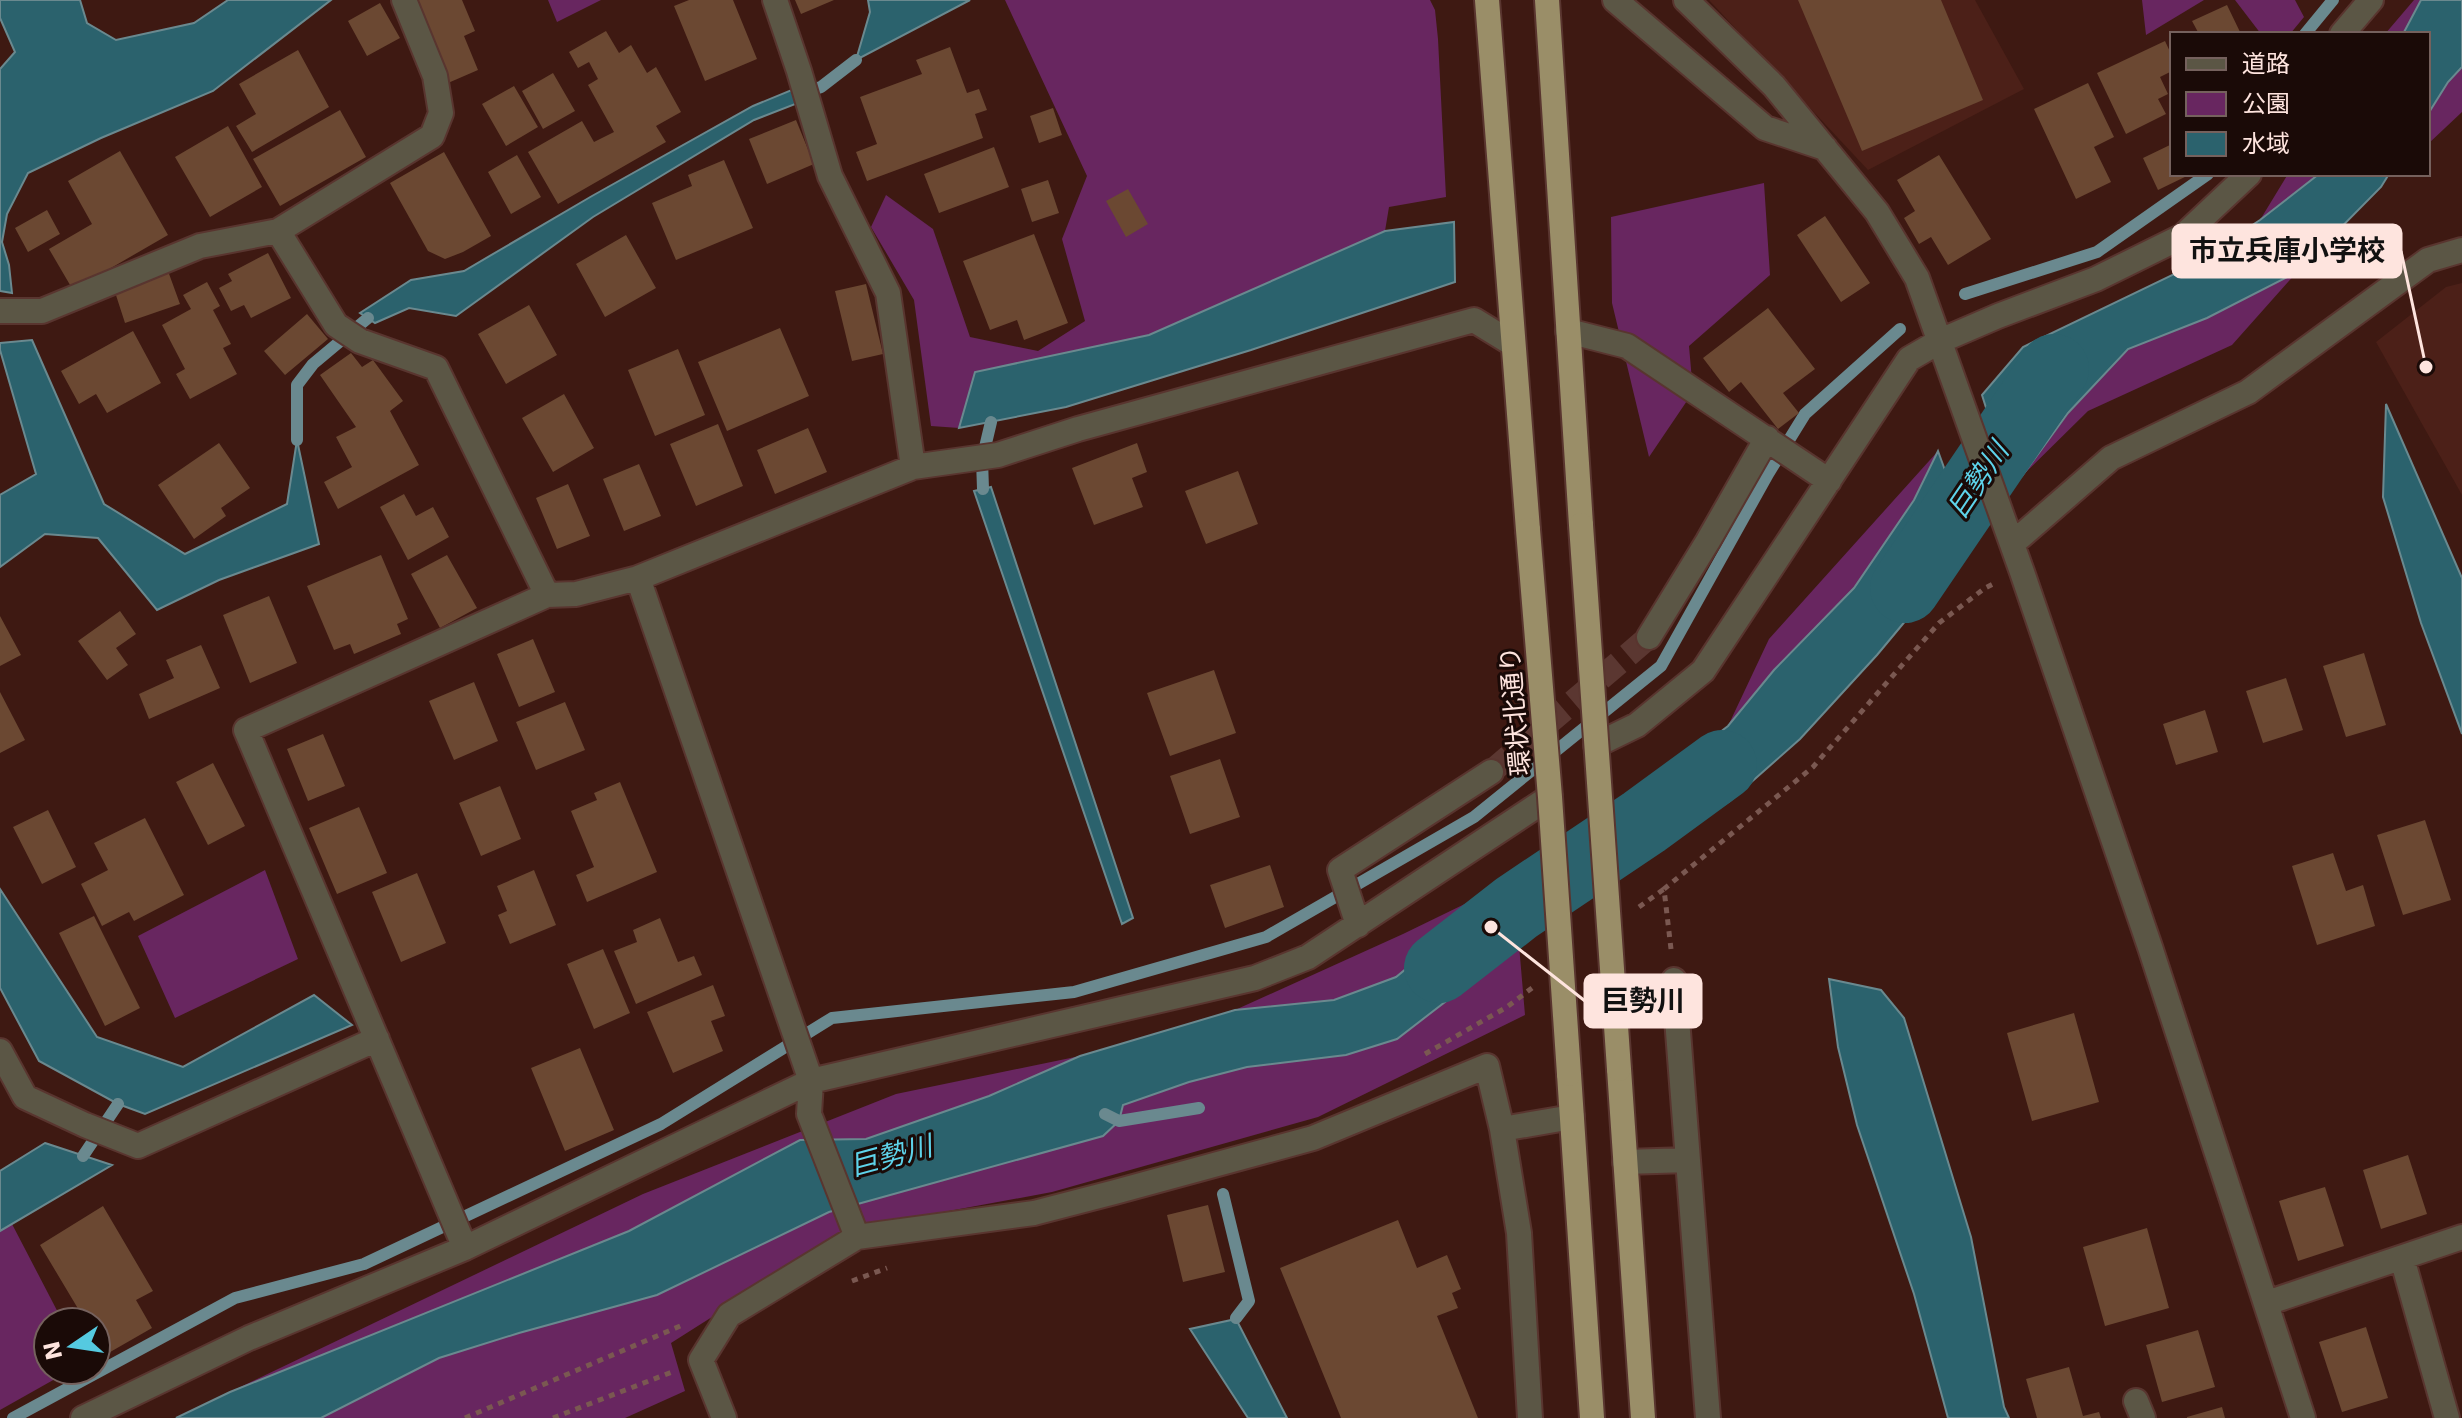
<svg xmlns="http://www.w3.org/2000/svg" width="2462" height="1418" font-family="'DejaVu Sans','Noto Sans JP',sans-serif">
  <rect width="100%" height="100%" fill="#3e1912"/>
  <path fill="#4c2018" d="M1709 0H1975L2024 89 1868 170Z
    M2462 283V495L2376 342 2446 287Z"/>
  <path fill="#682660" d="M548 0H601L557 22Z
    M1005 0H1430L1435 10 1438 39 1446 197 1389 207 1385 231 1149 335 975 372 959 428 931 426 914 300 871 227 886 195 933 229 970 337 1038 351 1085 321 1062 239 1087 176Z
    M2142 0H2204L2146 35Z
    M2235 0H2295L2304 17 2290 34H2261Z
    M2414 0H2421L2403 34H2385Z
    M2462 67V112L2428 144V114L2448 82Z
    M2288 174H2319L2260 220Z
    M1764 183 1770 275 1689 346 1693 392 1649 457 1612 303 1611 217Z
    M2297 272 2232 345 2088 411 2022 476 2068 414 2128 349 2207 318Z
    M1938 451 1914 500 1854 588 1774 670 1728 726 1769 639Z
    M265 870 298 959 175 1018 138 936Z
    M1514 880 1396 977 1334 1000 1235 1010 1403 934Z
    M1519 945 1525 1015 1318 1117 1052 1192 851 1229 671 1343 685 1391 625 1418H321L439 1358 519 1333 657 1295 829 1212 1103 1136 1119 1121 1122 1105 1189 1082 1247 1067 1346 1055 1397 1039Z
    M1080 1056 989 1096 866 1139 800 1140 629 1231 230 1392 643 1194 896 1094Z
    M12 1224 63 1322H48V1370H71L0 1410V1231Z"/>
  <path fill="#2b626d" stroke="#6a898f" stroke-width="2" d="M0 0H80L87 23 116 40 194 23 228 0H331L213 91 101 138 28 173 7 214 2 242 9 265 12 293 0 291V69L15 52 0 18Z
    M868 0H970L856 60 870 12Z
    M2421 0H2462V67L2448 82 2428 114V34H2403Z
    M794 89 798 103 754 120 593 217 456 316 409 308 375 323 360 313 411 280 464 271 592 196 753 106Z
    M2319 174H2389L2381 187 2297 272 2207 318 2128 349 2068 413 2022 476 2005 468 1982 395 2023 347 2185 269 2260 220Z
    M1454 222 1455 282 1251 350 1066 407 959 428 975 372 1149 335 1385 231Z
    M32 340 104 504 185 554 287 504 297 440 319 544 219 580 157 610 98 538 45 534 0 567V495L36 474 0 350V343Z
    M2386 404 2462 578V734L2421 623 2383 497Z
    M1938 451 1959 509 1967 547 1877 655 1800 739 1730 801 1647 854 1642 792 1728 726 1774 670 1854 588 1914 500Z
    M991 487 1133 918 1122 924 974 491Z
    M1514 880 1519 945 1397 1039 1346 1055 1247 1067 1189 1082 1123 1105 1119 1121 1103 1136 829 1212 657 1295 519 1333 439 1358 321 1418H176L230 1392 629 1231 800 1140 866 1139 989 1096 1080 1056 1235 1010 1334 1000 1396 977Z
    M0 889 97 1037 183 1067 314 995 352 1025 145 1114 118 1104 39 1061 0 988Z
    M1829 979 1881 990 1904 1018 1971 1237 2004 1407 2009 1418H1948L1914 1294 1857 1125 1838 1047Z
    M45 1143 112 1165 0 1231V1171Z
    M1236 1319 1287 1418H1248L1190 1329Z"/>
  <path fill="#3e1912" d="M1642 787 1644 822 1647 858 1643 855 1640 823 1638 792Z
    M1513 876 1518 879 1523 945 1519 950Z"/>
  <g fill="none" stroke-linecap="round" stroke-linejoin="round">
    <path stroke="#6a898f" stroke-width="12" d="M2305 34 2333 0
      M803 93 821 87 856 60
      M1965 294 2097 252 2208 174
      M297 440V385L313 364 368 318
      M983 489 982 460 991 422
      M1105 1114 1119 1121 1199 1108
      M83 1156 118 1104
      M1223 1194 1249 1301 1236 1318
      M13 1418 235 1298 364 1264 661 1124 832 1018 1074 992 1266 937 1474 817 1661 666 1768 474 1805 414 1900 329"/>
    <path stroke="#2b626d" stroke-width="70" d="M1905 588 2054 369
      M1439 968 1516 908 1644 822 1722 765"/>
  </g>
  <path fill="#6b4832" d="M414 0H462L475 31 464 36 478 70 448 83Z
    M689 0H733L757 59 705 81 674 6Z
    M795 0H834L801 14Z
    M1798 0H1941L1983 100 1862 151Z
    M380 3 400 38 367 56 348 21Z
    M2227 5 2241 34H2199L2192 21Z
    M606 31 619 53 631 45 647 73 656 67 681 112 656 126 666 142 558 204 528 152 582 121 594 142 614 132 588 85 598 79 589 62 578 68 569 52Z
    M2165 41 2172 56V71L2160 77 2168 94 2158 99 2166 114 2126 134 2097 73Z
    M950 47 967 93 979 89 987 110 975 114 983 138 867 181 856 152 877 144 860 97 922 74 916 60Z
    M298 50 329 107 252 152 236 126 256 114 239 84Z
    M553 73 575 111 543 129 522 91Z
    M2088 83 2114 137 2094 147 2111 182 2076 199 2034 109Z
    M514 86 538 127 506 146 482 104Z
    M1053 108 1062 135 1039 143 1030 116Z
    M340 110 366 157 280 206 253 159Z
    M796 120 814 164 767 184 749 139Z
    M228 126 262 187 210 217 175 157Z
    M2172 144V174H2191L2158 190 2143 158Z
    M994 147 1009 187 939 213 924 174Z
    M120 151 168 235 73 290 49 249 92 224 68 181Z
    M444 152 491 236 463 252 445 259 428 251 390 183Z
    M517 155 541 197 511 214 488 172Z
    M1939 155 1991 239 1948 265 1931 237 1919 244 1904 218 1915 211 1897 180Z
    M724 160 753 228 676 260 652 203 692 186 688 175Z
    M1048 180 1059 213 1032 222 1021 189Z
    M1128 189 1148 224 1126 237 1106 201Z
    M47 210 60 234 28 252 15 228Z
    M1825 216 1870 283 1841 302 1797 235Z
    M1034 234 1068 323 1024 340 1017 320 990 330 963 261Z
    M626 235 656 288 605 317 576 264Z
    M268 253 291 298 251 318 244 305 231 311 219 288 232 281 228 274Z
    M168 271 180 304 125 323 114 289Z
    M207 282 220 306 213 310 231 344 223 348 237 374 190 399 176 374 185 369 162 325 191 309 183 295Z
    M866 284 883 354 852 361 835 291Z
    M529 305 557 355 506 384 478 334Z
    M1768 308 1815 369 1783 393 1799 413 1778 429 1741 382 1729 392 1703 358Z
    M307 314 328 339 285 375 264 351Z
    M780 328 809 396 727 431 698 362Z
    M133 331 161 383 107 413 96 394 79 404 61 371Z
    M678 349 705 415 655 436 628 370Z
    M351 353 362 367 373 360 403 401 390 411 419 465 338 509 324 482 352 467 336 437 356 427 320 375Z
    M564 394 594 448 553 472 522 418Z
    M718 424 743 486 696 506 670 444Z
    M808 428 827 472 775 494 757 450Z
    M219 443 250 488 221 508 226 516 194 539 158 485Z
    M1137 443 1147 472 1132 478 1143 507 1094 525 1072 468Z
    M639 464 661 516 624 531 603 479Z
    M1238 471 1258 524 1206 544 1185 491Z
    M568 484 590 536 557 549 536 498Z
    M404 494 416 516 433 507 449 537 408 560 380 507Z
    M381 555 408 619 397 624 401 634 354 654 350 644 334 650 307 586Z
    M447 555 477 608 440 628 411 574Z
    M269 596 297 663 250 683 223 615Z
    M120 611 136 634 116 648 128 665 107 680 78 641Z
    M0 616 21 655 0 666Z
    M533 639 555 692 519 707 497 654Z
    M201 645 220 688 149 719 139 694 174 678 166 660Z
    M2364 653 2386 725 2346 737 2323 666Z
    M1214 670 1236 733 1170 756 1147 693Z
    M2286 678 2303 730 2263 743 2246 691Z
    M474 682 498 741 454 760 429 701Z
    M0 692 25 740 0 753Z
    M565 702 585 750 536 770 516 722Z
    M2205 710 2218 752 2176 765 2163 724Z
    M323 734 345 786 308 801 287 749Z
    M1220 759 1240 817 1190 834 1170 776Z
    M213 763 245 826 208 845 176 782Z
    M620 782 657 872 587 902 576 875 594 867 571 811 597 800 594 793Z
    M500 786 521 839 481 856 459 803Z
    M359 807 387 873 337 894 309 828Z
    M48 810 76 867 42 884 13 827Z
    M145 818 184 895 134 921 129 912 102 926 81 884 108 870 94 843Z
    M2425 820 2451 900 2403 915 2377 835Z
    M2333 853 2346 891 2363 885 2375 926 2317 945 2292 866Z
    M1270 865 1284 907 1225 928 1210 885Z
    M534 870 556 925 510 944 498 915 507 911 497 886Z
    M417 873 446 943 401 962 372 892Z
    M94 916 140 1008 105 1026 59 933Z
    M660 918 678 962 694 956 702 975 636 1004 614 951 637 942 633 930Z
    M603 949 630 1013 594 1029 567 964Z
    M713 985 725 1016 711 1021 723 1051 673 1073 647 1012Z
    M2074 1013 2099 1102 2032 1121 2007 1033Z
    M580 1048 614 1130 565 1151 531 1068Z
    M2408 1155 2427 1214 2381 1229 2363 1170Z
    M2325 1187 2344 1246 2298 1261 2279 1201Z
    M1208 1205 1225 1272 1183 1282 1167 1215Z
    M103 1206 153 1291 136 1300 152 1328 105 1355 96 1340V1322H86L40 1245Z
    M1398 1220 1417 1268 1447 1255 1461 1289 1452 1293 1458 1308 1437 1316 1478 1418H1341L1280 1268Z
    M2147 1228 2169 1308 2105 1326 2083 1247Z
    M2366 1327 2388 1398 2342 1412 2319 1342Z
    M2198 1330 2215 1387 2162 1402 2146 1345Z
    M2069 1367 2083 1416 2099 1412 2101 1418H2037L2026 1379Z
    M2222 1407 2225 1418H2187V1417Z"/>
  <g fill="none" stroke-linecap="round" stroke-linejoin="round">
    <path stroke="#5b3731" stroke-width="24" stroke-dasharray="24 12" stroke-linecap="butt" d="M1491 772 1649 637"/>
    <g stroke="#59352f" stroke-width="28">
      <path id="minor" d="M404 0 435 76 441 113 432 136 278 231 336 325 360 341 436 368 547 595
        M775 0 799 71 830 176 888 293 913 467
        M1615 0 1765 128 1825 148
        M1686 0 1774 86 1877 212 1917 278 2022 572 2150 947 2303 1418
        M2342 34 2371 0
        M0 311H42L200 246 278 231
        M1568 331 1627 346 1829 481
        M2012 544 2111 458 2248 392 2428 260 2462 250
        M1649 637 1708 541 1767 438
        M1596 745 1637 725 1703 671 1909 359 1940 341 1998 316 2096 279 2183 236 2249 174
        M1358 925 1340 870 1491 772
        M1674 980 1708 1418
        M0 1051 25 1097 85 1125 138 1146 377 1039
        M1502 1129 1572 1117
        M1625 1162 1688 1160
        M857 1237 809 1114 811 1081 638 578 913 467 998 455 1078 429 1474 320 1513 344
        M465 1248 246 730 547 595 576 594 638 578
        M2402 1258 2447 1418
        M2267 1303 2462 1237
        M2136 1401 2143 1418
        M83 1418 249 1338 465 1248 811 1081 1255 978 1308 957 1550 797
        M724 1418 701 1360 729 1315 857 1237 1034 1213 1115 1192 1313 1138 1487 1066 1502 1129 1519 1233 1530 1418"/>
    </g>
    <g stroke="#59352f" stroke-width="28">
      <path id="trunk" d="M1487 0 1528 530
        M1547 0 1581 525
        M1619 1069 1643 1418
        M1569 1074 1592 1418"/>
    </g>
    <path stroke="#7a5851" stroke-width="5" stroke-dasharray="6 6" stroke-linecap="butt" d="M1639 907 1664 889
      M1671 949 1664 889 1813 767 1939 623 1985 588 1995 583
      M1425 1054 1507 1007 1532 988
      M852 1281 887 1268
      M465 1418 685 1324
      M553 1418 672 1372"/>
    <use href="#minor" stroke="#5b5645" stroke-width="24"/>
    <use href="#trunk" stroke="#9a8e68" stroke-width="24"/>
    <g stroke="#59352f" stroke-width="28" stroke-linecap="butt">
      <path id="trunk-bridge" d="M1581 525 1619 1069
        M1528 530 1550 797 1569 1074"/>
    </g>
    <use href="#trunk-bridge" stroke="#9a8e68" stroke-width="24"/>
  </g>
  <g text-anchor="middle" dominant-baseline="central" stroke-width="6" stroke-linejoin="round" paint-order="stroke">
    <g font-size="26" fill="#fee4de" stroke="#1a0a07">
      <text transform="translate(1515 711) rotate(-95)">環状北通り</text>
    </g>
    <g font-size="28" font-style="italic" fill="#5ed3ea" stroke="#1a0a07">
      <text transform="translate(1978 480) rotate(-56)">巨勢川</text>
      <text transform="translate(891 1156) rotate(-15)">巨勢川</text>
    </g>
  </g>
  <path fill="none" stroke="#fee4de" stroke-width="3" d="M2426 367L2401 251M1491 927L1585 1001"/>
  <g fill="#fee4de" stroke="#1a0a07" stroke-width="3">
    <circle cx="2426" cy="367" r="8"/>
    <circle cx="1491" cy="927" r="8"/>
  </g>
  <g fill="#fee4de" stroke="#fee4de" stroke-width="3">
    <rect x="2173" y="225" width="228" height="52" rx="8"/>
    <rect x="1585" y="975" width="116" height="52" rx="8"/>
  </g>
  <g font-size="28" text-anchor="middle" font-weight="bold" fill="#111">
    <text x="2287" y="260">市立兵庫小学校</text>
    <text x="1643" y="1010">巨勢川</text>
  </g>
  <rect x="2170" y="32" width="260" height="144" fill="#1a0a07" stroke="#75615d" stroke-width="2"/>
  <rect x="2186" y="58" width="40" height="12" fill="#5b5645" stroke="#75615d" stroke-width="2"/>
  <text x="2242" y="72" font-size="24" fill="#fee4de">道路</text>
  <rect x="2186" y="92" width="40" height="24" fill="#682660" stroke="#75615d" stroke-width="2"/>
  <text x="2242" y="112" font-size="24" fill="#fee4de">公園</text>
  <rect x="2186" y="132" width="40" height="24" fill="#2b626d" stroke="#75615d" stroke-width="2"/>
  <text x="2242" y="152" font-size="24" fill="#fee4de">水域</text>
  <g transform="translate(72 1346) rotate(257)"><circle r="38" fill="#1a0a07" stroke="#75615d" stroke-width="2"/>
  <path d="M0-6L14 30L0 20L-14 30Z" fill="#55cae0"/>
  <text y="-12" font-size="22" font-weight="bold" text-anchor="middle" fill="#fee4de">N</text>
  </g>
</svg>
